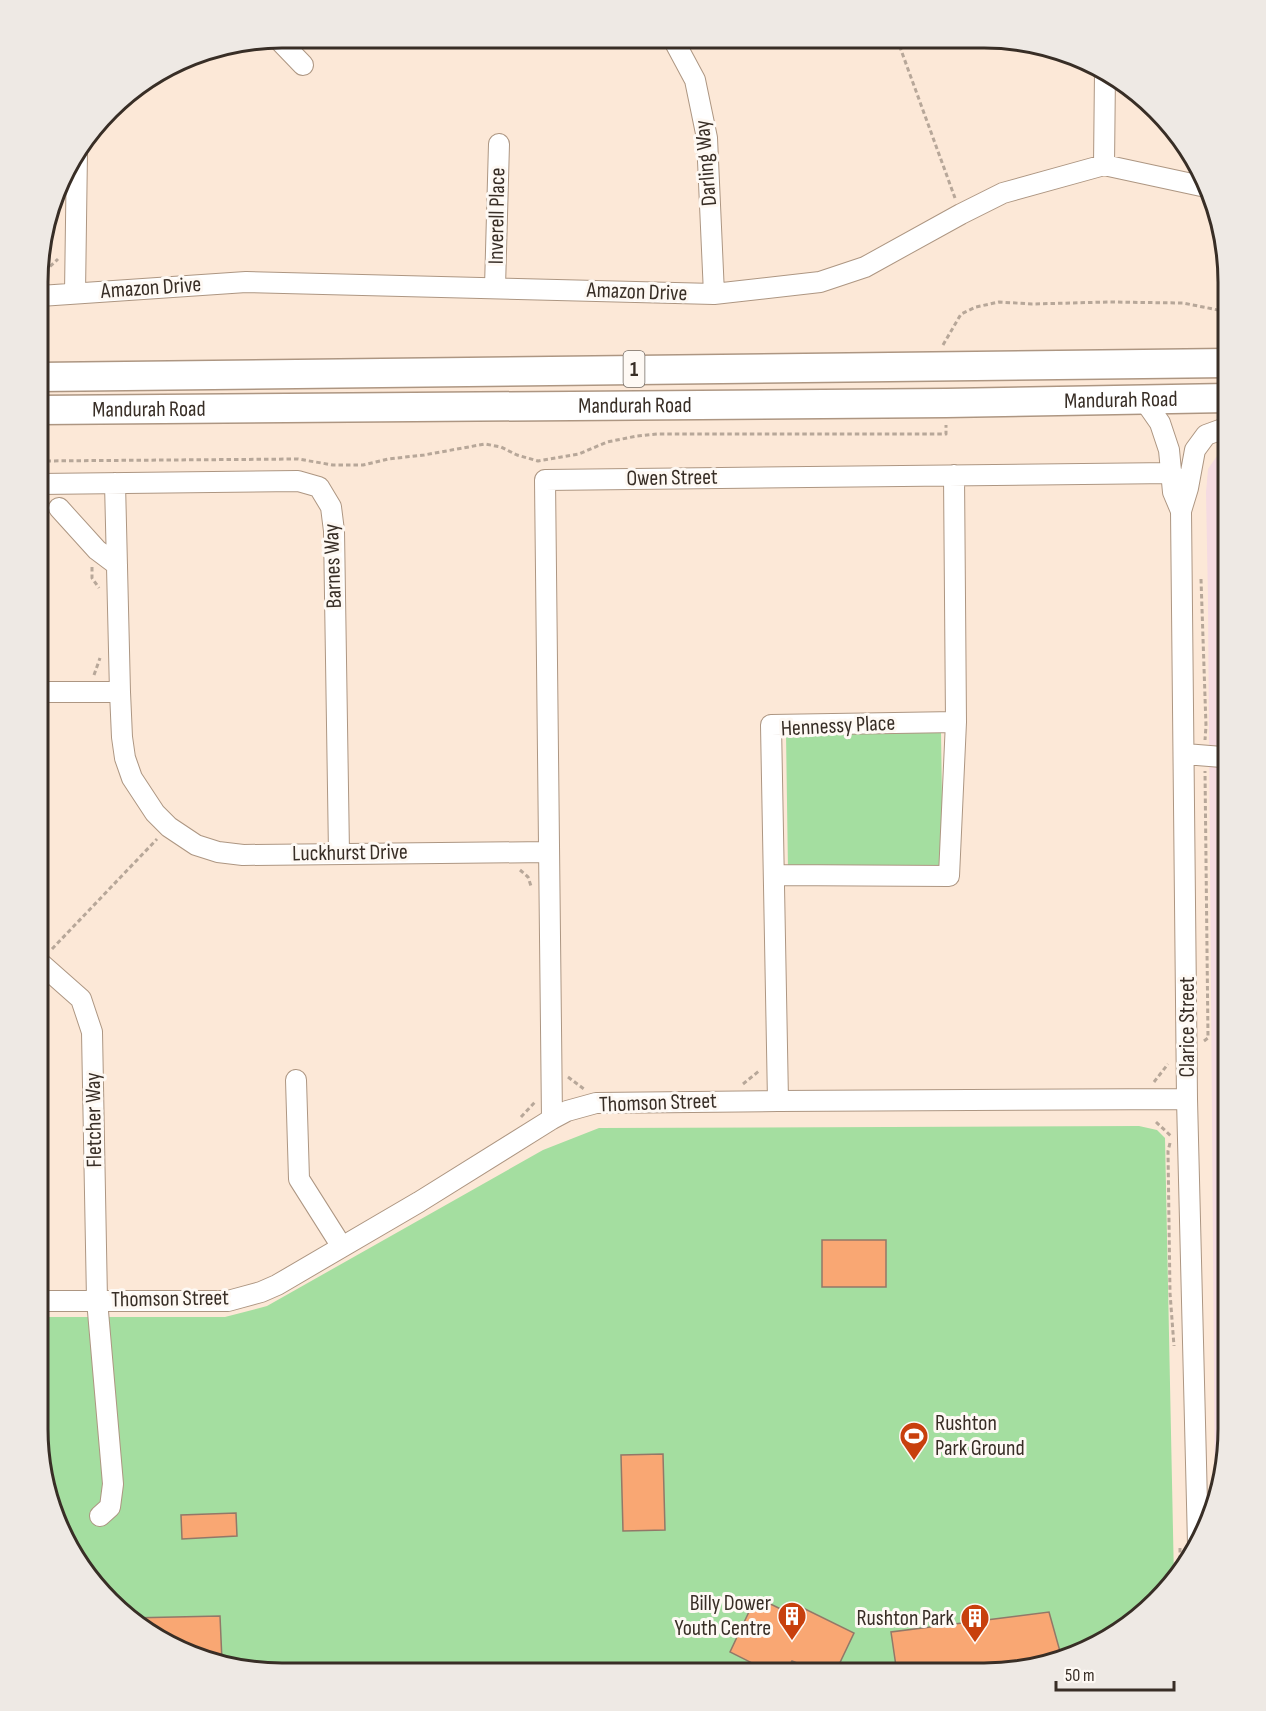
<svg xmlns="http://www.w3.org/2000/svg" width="1266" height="1711" font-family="'Sofia Sans Condensed',sans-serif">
  <rect width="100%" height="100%" fill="#fce8d7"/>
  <path fill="#f5dbe1" d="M1228 448V1445L1215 1508 1208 601 1206 492 1208 469 1217 456Z"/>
  <path fill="#a4dea0" d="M941 732 943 868 788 871 786 734Z
    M1139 1126 1157 1130 1165 1138 1174 1580 1145 1613 1092 1648 984 1673 250 1671 146 1632 98 1590 63 1537 38 1429V1317H225L267 1306 543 1150 599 1128Z"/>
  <path fill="#f9a773" stroke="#927868" stroke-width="1.5" d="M822 1240H886V1287H822Z
    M663 1454 665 1530 623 1531 621 1455Z
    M236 1513 237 1536 182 1539 181 1515Z
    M756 1597 795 1616 801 1607 854 1633 835 1673H822L792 1661 785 1673H772L730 1652Z
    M1049 1612 1061 1655 984 1673H897L891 1632Z
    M220 1616 222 1661 146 1632 130 1618Z"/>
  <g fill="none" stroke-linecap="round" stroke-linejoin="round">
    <g stroke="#ad9682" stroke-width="22">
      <path id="minor" d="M277 38 303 65
        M673 39 695 80 707 138 714 294
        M1104 165 1105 72
        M495 287 499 144
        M75 293 77 151
        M40 296 246 282 714 294 820 282 865 267 961 214 1003 193 1104 165 1206 187
        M1144 400 1160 423 1169 450 1173 492 1181 511
        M115 483 120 692 122 737 125 758 132 778 155 813 169 827 196 845 218 852 243 855 548 852
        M39 484 298 481 319 487 331 507 334 531 339 853
        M59 508 97 550 117 565
        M39 692H120
        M1185 754 1222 757 1228 761
        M774 875 949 876 956 722
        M38 961 81 999 92 1032 97 1300 113 1484 110 1507 100 1516
        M296 1080 299 1179 342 1247
        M778 1101 771 725 956 722 954 475
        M552 1119 545 480 1172 473
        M38 1301H228L261 1292 277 1285 419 1202 552 1119 567 1111 596 1103 778 1101 1187 1099
        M1198 1544 1187 1099 1181 511 1188 488 1195 450 1206 435 1228 427"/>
    </g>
    <g stroke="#ad9682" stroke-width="31">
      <g id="highway">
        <path d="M39 377 1228 363"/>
        <path id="s1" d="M39 410 946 403 1228 398"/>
      </g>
    </g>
    <path stroke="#b7a799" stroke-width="3" stroke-dasharray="4.5 3" stroke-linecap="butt" d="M897 39 955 198
      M56 200 57 214
      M42 278V274L58 259
      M943 345 961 314 976 307 999 302 1032 304 1109 302 1183 303 1228 312
      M1218 450H1228
      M39 461 298 459 333 465H363L388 459 424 455 485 444 501 447 517 455 538 461 579 454 607 442 637 436 657 434H946V425
      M92 567V578L99 588
      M1201 579 1206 726 1205 740
      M94 675 100 658
      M520 870 528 877 531 886
      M52 949 157 839
      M1204 1041 1208 1038 1205 771
      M568 1077 584 1089
      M1154 1082 1168 1064
      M743 1084 759 1071
      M521 1117 535 1102
      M1156 1122 1171 1136
      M1170 1143 1168 1151 1170 1293 1174 1346
      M1180 1548V1573"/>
    <use href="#minor" stroke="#fff" stroke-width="20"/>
    <use href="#highway" stroke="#fff" stroke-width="28"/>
  </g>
  <defs>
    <g id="stadium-pin" transform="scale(1.5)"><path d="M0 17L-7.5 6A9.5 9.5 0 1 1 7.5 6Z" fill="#c8400d" stroke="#fef9f4"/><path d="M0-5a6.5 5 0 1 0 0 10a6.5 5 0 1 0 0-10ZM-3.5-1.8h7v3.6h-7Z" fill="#fff"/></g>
    <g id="building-pin" transform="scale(1.5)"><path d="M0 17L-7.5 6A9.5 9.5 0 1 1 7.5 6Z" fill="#c8400d" stroke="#fef9f4"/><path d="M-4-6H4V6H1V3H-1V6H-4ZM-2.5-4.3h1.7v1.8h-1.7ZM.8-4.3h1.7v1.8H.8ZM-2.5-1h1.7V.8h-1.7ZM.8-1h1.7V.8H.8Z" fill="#fff"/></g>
  </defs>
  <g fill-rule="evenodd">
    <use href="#stadium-pin" x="914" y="1436"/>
    <use href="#building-pin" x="792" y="1616"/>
    <use href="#building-pin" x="975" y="1618"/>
  </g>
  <g text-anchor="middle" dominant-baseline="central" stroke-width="6" stroke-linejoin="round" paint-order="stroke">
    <rect fill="#fef9f4" stroke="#736b64" stroke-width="1.5" x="623.5" y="351" width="21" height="36" rx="4.5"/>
    <g font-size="21" font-weight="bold" fill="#382e26">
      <text x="634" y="369">1</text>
    </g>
    <g font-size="22" fill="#382e26" stroke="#fef9f4">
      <text transform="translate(706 163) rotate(-95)">Darling Way</text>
      <text transform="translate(497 216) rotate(-89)">Inverell Place</text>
      <text transform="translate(151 288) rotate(-4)">Amazon Drive</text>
      <text transform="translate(637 292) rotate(2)">Amazon Drive</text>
      <text stroke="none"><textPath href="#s1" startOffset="1082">Mandurah Road</textPath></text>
      <text stroke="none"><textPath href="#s1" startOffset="596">Mandurah Road</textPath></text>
      <text stroke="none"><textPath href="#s1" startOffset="110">Mandurah Road</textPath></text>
      <text transform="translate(672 478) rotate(-1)">Owen Street</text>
      <text transform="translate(333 566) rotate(-92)">Barnes Way</text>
      <text transform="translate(838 726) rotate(-3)">Hennessy Place</text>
      <text transform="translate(350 853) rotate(-1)">Luckhurst Drive</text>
      <text transform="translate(1187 1027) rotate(-90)">Clarice Street</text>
      <text transform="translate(658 1103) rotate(-2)">Thomson Street</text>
      <text transform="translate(94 1120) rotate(-91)">Fletcher Way</text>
      <text transform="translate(170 1299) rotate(-1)">Thomson Street</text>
    </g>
    <g font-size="22" fill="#382e26" stroke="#fef9f4" text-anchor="end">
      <text x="935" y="1423" text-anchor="start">Rushton<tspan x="935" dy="25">Park Ground</tspan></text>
      <text x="771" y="1603">Billy Dower<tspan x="771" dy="25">Youth Centre</tspan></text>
      <text x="954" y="1618">Rushton Park</text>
    </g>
  </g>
  <path d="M0 0H1266V1711H0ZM282 48H984A234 234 0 0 1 1218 282V1429A234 234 0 0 1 984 1663H282A234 234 0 0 1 48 1429V282A234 234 0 0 1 282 48Z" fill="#eee9e4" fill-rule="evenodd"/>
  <path fill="none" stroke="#382e26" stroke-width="3" d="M282 48H984A234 234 0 0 1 1218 282V1429A234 234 0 0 1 984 1663H282A234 234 0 0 1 48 1429V282A234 234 0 0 1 282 48Z"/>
  <path d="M1056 1681v9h118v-9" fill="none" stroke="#382e26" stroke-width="3"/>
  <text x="1065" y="1681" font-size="18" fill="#382e26" stroke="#fef9f4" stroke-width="4.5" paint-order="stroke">50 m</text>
</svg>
